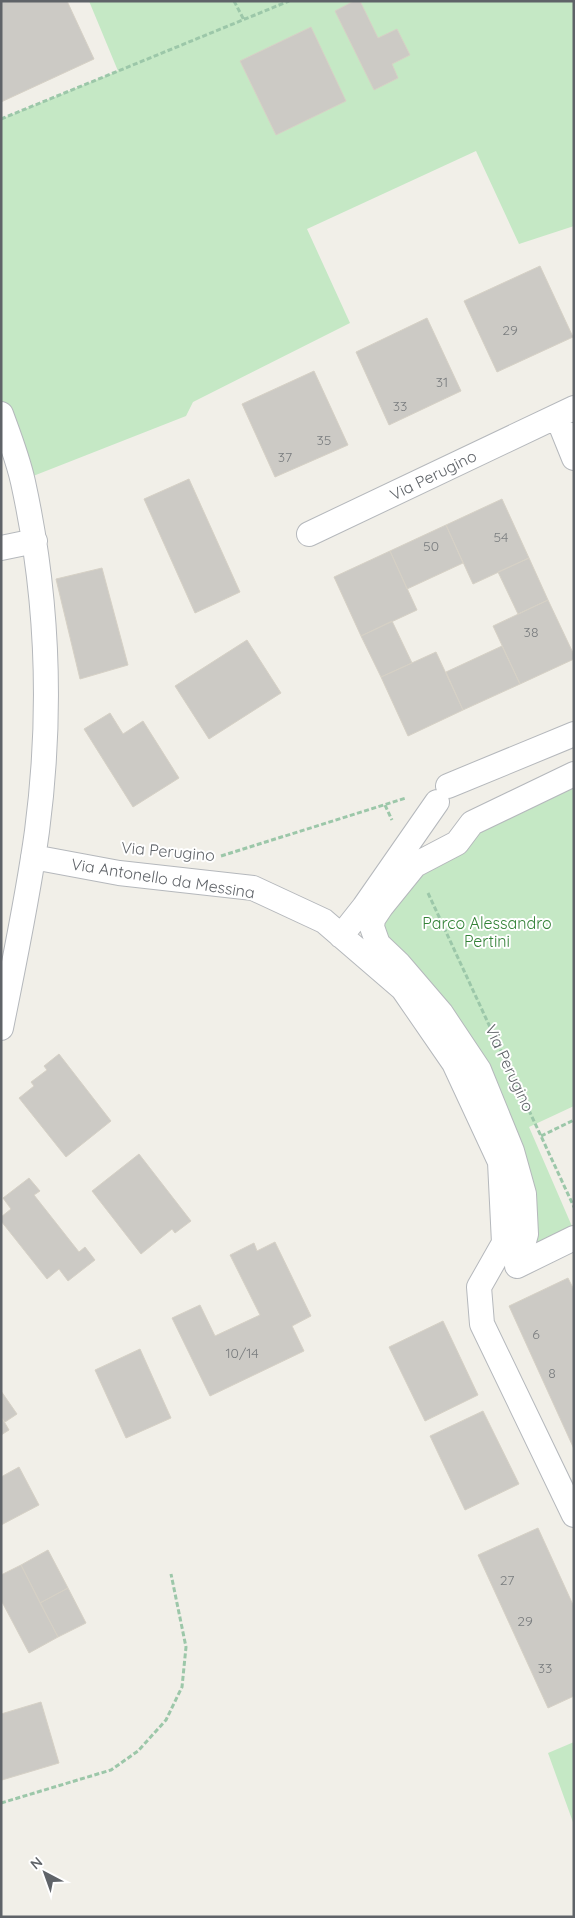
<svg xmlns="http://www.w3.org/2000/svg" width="575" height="1918" font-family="Quicksand,sans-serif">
  <rect width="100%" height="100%" fill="#f1efe8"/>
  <path fill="#c5e8c5" d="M89 1H574V226L519 244 476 151 307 229 350 323 193 402 186 416 23 480 1 414V119L118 71Z
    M574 779V1106L529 1127 574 1231 519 1264 525 1194 380 945 384 908 477 825Z
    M574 1742V1825L548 1753Z"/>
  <path fill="#cccac5" stroke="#d6d1c6" d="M1 1H67L94 59 1 102Z
    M354 1H360L378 38 397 29 410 55 392 64 398 78 374 90 335 11Z
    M311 27 346 101 276 135 240 61Z
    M540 266 573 337 497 372 464 301Z
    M427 318 461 391 389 425 356 352Z
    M314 371 348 445 275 477 242 404Z
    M189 479 240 592 195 613 144 499Z
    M502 499 529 558 473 584 446 525Z
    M446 525 463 563 407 589 390 551Z
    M390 551 417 610 361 636 334 577Z
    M529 558 548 600 518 614 498 572Z
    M102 568 128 665 80 679 56 579Z
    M548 600 574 655V659L520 684 493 626Z
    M392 621 412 663 381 677 361 636Z
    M247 640 281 693 209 739 175 686Z
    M502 646 520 684 463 710 446 672Z
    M436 652 463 710 408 736 381 677Z
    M110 713 123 734 143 721 179 778 133 807 84 729Z
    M59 1054 111 1121 66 1157 19 1098 34 1086 31 1082 47 1070 44 1066Z
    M139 1154 191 1221 175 1233 172 1229 141 1254 92 1191Z
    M29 1178 40 1191 34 1195 79 1252 85 1247 95 1260 68 1281 59 1269 47 1279 1 1221V1217L11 1209 3 1198Z
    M275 1242 311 1316 292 1326 304 1351 210 1396 172 1318 200 1305 215 1336 260 1315 230 1255 254 1243 257 1251Z
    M568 1278 574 1290V1449L509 1306Z
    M443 1321 478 1395 425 1421 389 1347Z
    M140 1349 171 1418 126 1438 95 1370Z
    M1 1391 17 1414 5 1422 1 1418Z
    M483 1411 519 1484 465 1510 430 1436Z
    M2 1418 9 1430 1 1435V1418Z
    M19 1467 39 1505 1 1525V1477Z
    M538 1528 574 1607V1696L548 1708 478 1555Z
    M48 1550 68 1588 40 1603 21 1565Z
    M21 1565 58 1637 29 1653 1 1600V1575Z
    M68 1588 86 1623 58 1637 40 1603Z
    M41 1702 59 1763 2 1780 1 1714Z"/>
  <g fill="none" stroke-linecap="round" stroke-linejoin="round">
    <g stroke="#b5b8bc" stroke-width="26">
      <path id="street" d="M1 414C9 436 18 459 23 482 48 596 52 716 37 831 28 897 14 963 1 1028
        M557 416 574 458
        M309 534 574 408
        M1 548 35 541
        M574 774 472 823 457 843 415 865 381 907 373 919 372 927 378 944 399 964 441 1013 479 1070 512 1151 524 1194 526 1234 517 1266 574 1238
        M448 786 574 734
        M33 857 119 873 253 888 324 921 403 989 454 1063 500 1162 504 1243 479 1287 482 1324 574 1515
        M341 936 364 907 437 802"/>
    </g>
    <path stroke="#9cc7a9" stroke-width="3" stroke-dasharray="5 2.5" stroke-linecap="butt" d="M234 1 244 20
      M1 119 289 1
      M385 805 392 820
      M221 856 406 798
      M428 893 502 1053
      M513 1076 574 1207
      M541 1136 574 1120
      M1 1803 111 1770 138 1751 166 1720 182 1687 186 1647 171 1574"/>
    <use href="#street" stroke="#fff" stroke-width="24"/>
  </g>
  <g text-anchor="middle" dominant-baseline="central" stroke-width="4" stroke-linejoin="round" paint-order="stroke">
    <g font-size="14" fill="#7a7d7f">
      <text x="510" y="330">29</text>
      <text x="442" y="382">31</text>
      <text x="400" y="406">33</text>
      <text x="324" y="440">35</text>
      <text x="285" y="457">37</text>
      <text x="501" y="537">54</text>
      <text x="431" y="546">50</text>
      <text x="531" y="632">38</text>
      <text x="536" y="1334">6</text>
      <text x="242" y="1353">10/14</text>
      <text x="552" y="1373">8</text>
      <text x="507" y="1580">27</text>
      <text x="525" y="1621">29</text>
      <text x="545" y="1668">33</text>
    </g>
    <g font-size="16" fill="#5f6368" stroke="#fff">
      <text transform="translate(433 475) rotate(-26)">Via Perugino</text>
      <text transform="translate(168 851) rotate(5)">Via Perugino</text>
      <text transform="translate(163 878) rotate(9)">Via Antonello da Messina</text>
      <text transform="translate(510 1068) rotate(65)">Via Perugino</text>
    </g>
    <g font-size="16" fill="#348238" stroke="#fff">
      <text x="487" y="923">Parco Alessandro<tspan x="487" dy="18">Pertini</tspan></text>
    </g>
  </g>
  <rect width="575" height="1918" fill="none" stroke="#5f6368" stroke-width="5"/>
  <g transform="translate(45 1873) rotate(319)" stroke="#ffffff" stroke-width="4" paint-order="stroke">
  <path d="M0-4L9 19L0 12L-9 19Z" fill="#5f6368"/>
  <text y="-8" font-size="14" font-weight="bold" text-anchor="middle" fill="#5f6368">N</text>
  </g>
</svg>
